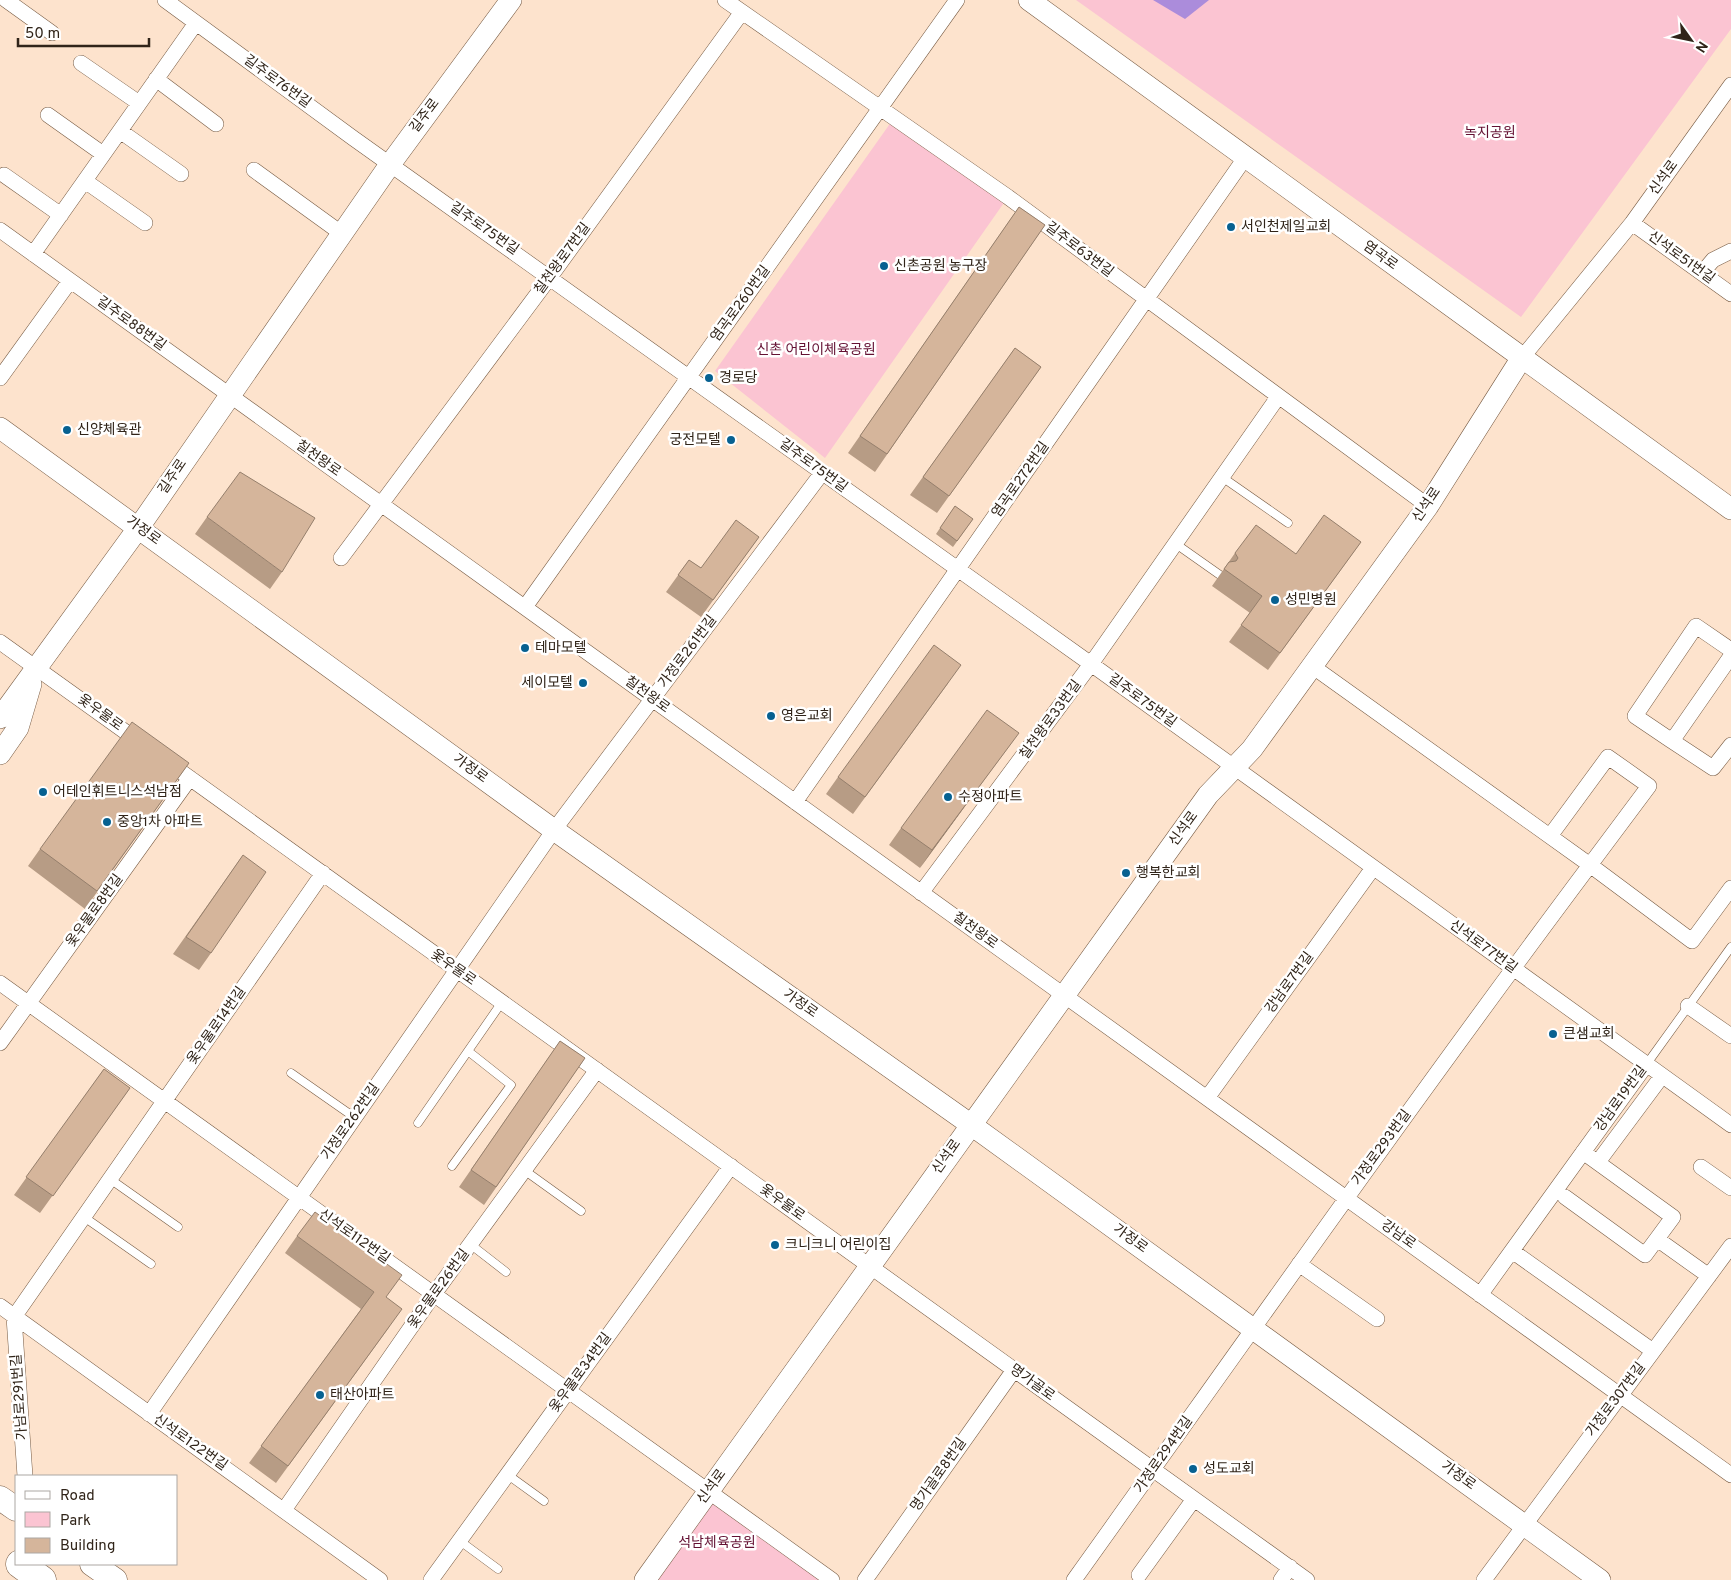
<svg xmlns="http://www.w3.org/2000/svg" width="1731" height="1580" font-family="Overpass,'Noto Sans KR',sans-serif">
  <rect width="100%" height="100%" fill="#fde3cd"/>
  <path fill="#fbc4d2" d="M1076 0H1731V29L1521 317Z
    M894 118 1008 197 825 458 715 371Z
    M709 1491 832 1580H645Z"/>
  <path fill="#ab8cdb" d="M1153 0H1209L1185 19Z"/>
  <g fill="none" stroke-linecap="round" stroke-linejoin="round">
    <g stroke="#765a42" stroke-width="9">
      <path id="lane" d="M1222 477 1288 523
        M1176 544 1220 575
        M1646 1065 1731 947
        M291 1073 354 1117
        M418 1123 502 1002
        M452 1166 511 1085 468 1051
        M524 1170 581 1211
        M110 1179 178 1227
        M84 1217 151 1264
        M470 1244 506 1272
        M508 1475 544 1501
        M460 1541 498 1569"/>
    </g>
    <g stroke="#765a42" stroke-width="16">
      <path id="street" d="M6 0 52 33
        M165 0 353 138 1091 664 1731 1125
        M725 0 1008 197 1428 506
        M81 63 139 103
        M156 79 216 124
        M48 115 103 154
        M120 131 181 174
        M254 170 341 233
        M4 175 61 215
        M85 181 145 223
        M1632 223 1731 294
        M0 230 1731 1475
        M33 254 196 23
        M1702 273 1713 260 1731 251
        M1521 359 1632 223 1731 85
        M0 378 70 281
        M341 558 550 277 742 12
        M525 607 957 0
        M0 642 141 743
        M1731 656 1672 741 1713 768 1731 745
        M1672 741 1635 716 1696 626 1731 650
        M166 761 1307 1580
        M795 802 1245 158
        M1550 836 1608 757 1649 786 1590 865 1692 941 1731 888
        M921 893 1091 664 1278 397
        M0 983 832 1580
        M1688 1006 1731 1036
        M0 1043 190 778
        M1207 1098 1373 868
        M1598 1162 1662 1076
        M1701 1167 1731 1188
        M1565 1197 1645 1255 1673 1217 1583 1152
        M1657 1239 1709 1276
        M1512 1251 1653 1351
        M1299 1264 1377 1319
        M1480 1295 1646 1065
        M0 1306 380 1580
        M149 1414 554 830 822 473
        M25 1476 14 1317 323 873
        M284 1510 434 1294 597 1070
        M1139 1575 1194 1499
        M431 1580 731 1166
        M865 1580 1014 1370
        M1074 1580C1245 1341 1414 1100 1590 865L1312 666
        M1281 1580 1290 1567
        M1484 1580 1731 1246"/>
    </g>
    <g stroke="#765a42" stroke-width="22">
      <path id="secondary" d="M1029 0 1731 509
        M0 428 554 830 970 1124 1600 1580
        M0 718 139 527 391 163 511 0
        M0 754 18 728 31 684
        M645 1580 1208 795 1252 749 1428 506 1521 359"/>
    </g>
    <g stroke="#765a42" stroke-width="25">
      <path id="primary" d="M0 1498 16 1509
        M92 1564 115 1580"/>
    </g>
    <g stroke="#765a42" stroke-width="29">
      <path id="highway" d="M20 1564 42 1580"/>
    </g>
    <use href="#lane" stroke="#fff" stroke-width="8"/>
    <use href="#street" stroke="#fff" stroke-width="15"/>
    <use href="#secondary" stroke="#fff" stroke-width="21"/>
    <use href="#primary" stroke="#fff" stroke-width="24"/>
    <use href="#highway" stroke="#fff" stroke-width="28"/>
  </g>
  <path fill="#b79c85" d="M1019 207 1045 225 875 472 848 453Z
    M1015 348 1041 367 937 513 910 495Z
    M955 506 973 519 953 547 936 534Z
    M207 517 282 572 270 589 195 534Z
    M759 537 701 617 666 592 689 560 701 568Z
    M1361 542 1268 670 1229 642 1250 613 1212 586 1235 553 1296 554Z
    M949 682 853 814 826 794 838 777Z
    M1006 750 920 868 889 845 901 828Z
    M189 763 85 909 28 866 40 849Z
    M243 855 211 953 199 970 173 954Z
    M560 1041 585 1058 484 1205 459 1187Z
    M104 1069 130 1088 40 1213 14 1195Z
    M297 1236 386 1297 390 1326 276 1483 249 1463 361 1309 285 1253Z"/>
  <path fill="#957f6c" d="M1019 733 1006 750 920 868 932 850Z"/>
  <path fill="#d5b59b" stroke="#957f6c" d="M1019 207 1045 225 887 454 860 436Z
    M1015 348 1041 367 949 496 923 477Z
    M240 472 315 518 282 572 207 517Z
    M955 506 973 519 957 541 940 528Z
    M1324 515 1361 542 1280 653 1241 625 1262 596 1224 569 1229 562 1236 561 1238 558 1235 553 1256 525 1296 554Z
    M736 520 759 537 713 600 678 575 689 560 701 568Z
    M934 645 961 665 865 797 838 777Z
    M987 710 1019 733 932 850 901 828Z
    M132 722 189 763 97 891 40 849Z
    M243 855 266 872 211 953 186 937Z
    M560 1041 585 1058 496 1187 471 1170Z
    M104 1069 130 1088 53 1196 26 1177Z
    M315 1212 402 1275 386 1297 402 1309 288 1466 261 1446 374 1292 297 1236Z"/>
  <g fill="#076191" stroke="#fff" stroke-width="2">
    <circle cx="1231" cy="227" r="5"/>
    <circle cx="884" cy="266" r="5"/>
    <circle cx="709" cy="378" r="5"/>
    <circle cx="67" cy="430" r="5"/>
    <circle cx="731" cy="440" r="5"/>
    <circle cx="1275" cy="600" r="5"/>
    <circle cx="525" cy="648" r="5"/>
    <circle cx="583" cy="683" r="5"/>
    <circle cx="771" cy="716" r="5"/>
    <circle cx="43" cy="792" r="5"/>
    <circle cx="948" cy="797" r="5"/>
    <circle cx="107" cy="822" r="5"/>
    <circle cx="1126" cy="873" r="5"/>
    <circle cx="1553" cy="1034" r="5"/>
    <circle cx="775" cy="1245" r="5"/>
    <circle cx="320" cy="1395" r="5"/>
    <circle cx="1193" cy="1469" r="5"/>
  </g>
  <g text-anchor="middle" dominant-baseline="central" stroke-width="5" stroke-linejoin="round" paint-order="stroke">
    <g font-size="14" fill="#302419" stroke="#fff">
      <text transform="translate(277 82) rotate(36)">길주로76번길</text>
      <text transform="translate(425 116) rotate(-53)">길주로</text>
      <text transform="translate(1664 178) rotate(-54)">신석로</text>
      <text transform="translate(484 229) rotate(35)">길주로75번길</text>
      <text transform="translate(1079 250) rotate(37)">길주로63번길</text>
      <text transform="translate(1380 256) rotate(36)">염곡로</text>
      <text transform="translate(1681 258) rotate(36)">신석로51번길</text>
      <text transform="translate(563 259) rotate(-54)">칠천왕로7번길</text>
      <text transform="translate(741 304) rotate(-54)">염곡로260번길</text>
      <text transform="translate(131 324) rotate(36)">길주로88번길</text>
      <text transform="translate(318 459) rotate(35)">칠천왕로</text>
      <text transform="translate(813 466) rotate(36)">길주로75번길</text>
      <text transform="translate(173 477) rotate(-56)">길주로</text>
      <text transform="translate(1021 480) rotate(-55)">염곡로272번길</text>
      <text transform="translate(1427 505) rotate(-56)">신석로</text>
      <text transform="translate(143 531) rotate(36)">가정로</text>
      <text transform="translate(688 652) rotate(-53)">가정로261번길</text>
      <text transform="translate(647 695) rotate(36)">칠천왕로</text>
      <text transform="translate(1142 701) rotate(36)">길주로75번길</text>
      <text transform="translate(100 713) rotate(36)">옻우물로</text>
      <text transform="translate(1051 720) rotate(-54)">칠천왕로33번길</text>
      <text transform="translate(470 769) rotate(36)">가정로</text>
      <text transform="translate(1184 829) rotate(-54)">신석로</text>
      <text transform="translate(95 911) rotate(-54)">옻우물로8번길</text>
      <text transform="translate(975 931) rotate(36)">칠천왕로</text>
      <text transform="translate(1483 947) rotate(36)">신석로77번길</text>
      <text transform="translate(453 968) rotate(35)">옻우물로</text>
      <text transform="translate(1290 983) rotate(-54)">강남로7번길</text>
      <text transform="translate(800 1004) rotate(35)">가정로</text>
      <text transform="translate(217 1026) rotate(-55)">옻우물로14번길</text>
      <text transform="translate(1621 1099) rotate(-54)">강남로19번길</text>
      <text transform="translate(351 1122) rotate(-55)">가정로262번길</text>
      <text transform="translate(1382 1148) rotate(-54)">가정로293번길</text>
      <text transform="translate(947 1157) rotate(-55)">신석로</text>
      <text transform="translate(782 1203) rotate(36)">옻우물로</text>
      <text transform="translate(1398 1235) rotate(36)">강남로</text>
      <text transform="translate(354 1237) rotate(35)">신석로112번길</text>
      <text transform="translate(1130 1239) rotate(36)">가정로</text>
      <text transform="translate(439 1289) rotate(-54)">옻우물로26번길</text>
      <text transform="translate(581 1373) rotate(-54)">옻우물로34번길</text>
      <text transform="translate(1032 1383) rotate(36)">명가골로</text>
      <text transform="translate(20 1397) rotate(-94)">가남로291번길</text>
      <text transform="translate(1616 1400) rotate(-53)">가정로307번길</text>
      <text transform="translate(190 1443) rotate(35)">신석로122번길</text>
      <text transform="translate(1164 1455) rotate(-55)">가정로294번길</text>
      <text transform="translate(939 1475) rotate(-55)">명가골로8번길</text>
      <text transform="translate(1458 1476) rotate(36)">가정로</text>
      <text transform="translate(712 1487) rotate(-54)">신석로</text>
    </g>
    <g font-size="14" fill="#641133" stroke="#fff">
      <text x="1490" y="133">녹지공원</text>
      <text x="816" y="350">신촌 어린이체육공원</text>
      <text x="717" y="1543">석남체육공원</text>
    </g>
    <g font-size="14" fill="#302419" stroke="#fff" text-anchor="start">
      <text x="1241" y="227">서인천제일교회</text>
      <text x="894" y="266">신촌공원 농구장</text>
      <text x="719" y="378">경로당</text>
      <text x="77" y="430">신양체육관</text>
      <text x="721" y="440" text-anchor="end">궁전모텔</text>
      <text x="1285" y="600">성민병원</text>
      <text x="535" y="648">테마모텔</text>
      <text x="573" y="683" text-anchor="end">세이모텔</text>
      <text x="781" y="716">영은교회</text>
      <text x="53" y="792">어테인휘트니스석남점</text>
      <text x="958" y="797">수정아파트</text>
      <text x="117" y="822">중앙1차 아파트</text>
      <text x="1136" y="873">행복한교회</text>
      <text x="1563" y="1034">큰샘교회</text>
      <text x="785" y="1245">크니크니 어린이집</text>
      <text x="330" y="1395">태산아파트</text>
      <text x="1203" y="1469">성도교회</text>
    </g>
  </g>
  <rect x="15" y="1475" width="162" height="90" fill="#ffffff" stroke="#aca7a3"/>
  <rect x="25" y="1491" width="25" height="8" fill="#ffffff" stroke="#aca7a3"/>
  <text x="60" y="1500" font-size="15" fill="#302419">Road</text>
  <rect x="25" y="1512" width="25" height="15" fill="#fbc4d2" stroke="#aca7a3"/>
  <text x="60" y="1525" font-size="15" fill="#302419">Park</text>
  <rect x="25" y="1538" width="25" height="15" fill="#d5b59b" stroke="#aca7a3"/>
  <text x="60" y="1550" font-size="15" fill="#302419">Building</text>
  <g transform="translate(1691 40) rotate(123)" stroke="#ffffff" stroke-width="4" paint-order="stroke">
  <path d="M0-4L9 19L0 12L-9 19Z" fill="#302419"/>
  <text y="-8" font-size="14" font-weight="bold" text-anchor="middle" fill="#302419">N</text>
  </g>
  <path d="M18 38v8h131v-8" fill="none" stroke="#302419" stroke-width="2.5"/>
  <text x="25" y="38" font-size="15" fill="#302419" stroke="#ffffff" stroke-width="4" paint-order="stroke">50 m</text>
</svg>
